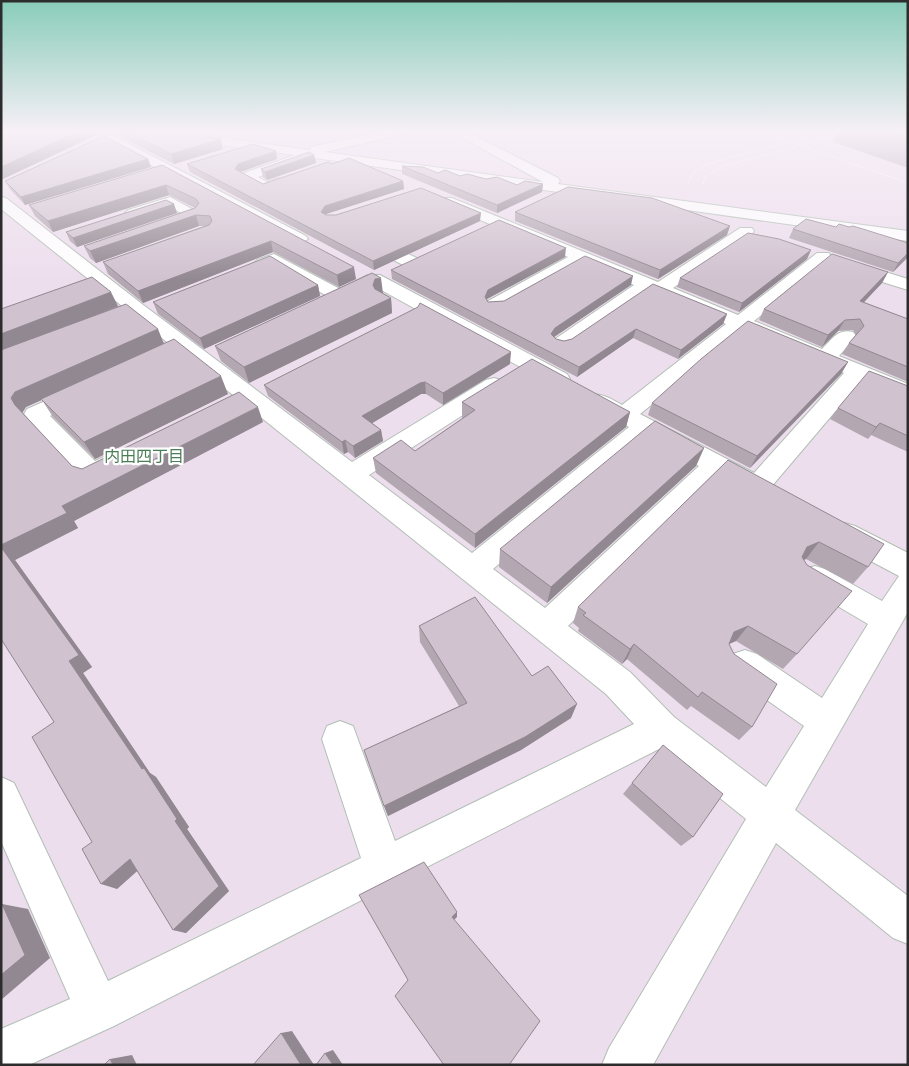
<svg xmlns="http://www.w3.org/2000/svg" width="909" height="1066" font-family="Figtree,'Noto Sans JP',sans-serif">
  <rect width="100%" height="100%" fill="#eddeed"/>
  <g fill="none" stroke-linecap="round" stroke-linejoin="round">
    <g stroke="#b2bfb5" stroke-width="2">
      <path id="street" d="M140 131H173L310 150 311 147 383 131H406L404 134 325 152 543 182 450 131H466L558 178 560 181 558 184 908 231V241L300 156 303 159 301 162 258 177 267 182 279 178 286 182 284 185 266 191 239 177 241 174 295 155 146 135Z
        M112 135 306 236 308 239 300 244 294 242 108 142 106 139 108 136Z
        M1 197 6 198 142 304 352 462 486 380 494 378 502 380 505 385 502 390 369 475 472 553 629 427 588 405 585 400 588 395C601 392 611 399 622 405L726 324 649 291 569 347 562 349 555 347 552 343 555 339 634 285 582 263 502 309H488L486 305 488 301 568 257 442 204 440 201 442 198H452L658 282 740 228H752L754 231 752 234 673 288 738 315 817 253H829L831 257 829 261 754 321 822 349C832 339 838 328 853 332L856 336 839 356 908 384V399L861 381 766 493C749 498 733 485 718 476L568 626 630 672 674 717 766 787 804 726 733 676 729 665 733 654 745 650 757 654 822 698 868 624 805 587 800 578 805 569 815 566 825 569 882 601 899 576 835 542 831 534 835 526 845 523 855 526 908 553V612L795 810 908 896V944L893 938 776 843 653 1065H602L609 1048 746 819 659 749 114 1026 29 1065H1V1029L70 999 1 841V777L14 783 108 981 361 858 322 739 327 726 340 721 353 726 395 841 634 724 606 694 1 209ZM743 331 844 373 754 473 640 414ZM647 437 699 466 545 608 493 569Z
        M170 197 201 214 198 217 166 229 158 224 160 221 181 213 169 206 133 218 125 213 128 210Z
        M386 244 417 258 420 262 417 266H405L380 253 378 249 380 245Z
        M274 254 340 289 368 275H380L567 374 570 379 567 384 559 386 551 384 374 286 338 302 273 266 263 269 257 268 254 264 257 260Z
        M850 261 908 279V290L844 270 841 266 844 262Z
        M82 385 90 387 93 392 90 397 50 416 95 461 117 451 126 454 129 460 126 466 92 482 83 479 24 414 27 409Z"/>
    </g>
    <path stroke="#fff" stroke-width="1" stroke-dasharray="2 1" stroke-linecap="butt" d="M758 131 908 183
      M688 183 693 173 707 164 829 131
      M703 184 706 176 724 166 839 135"/>
    <use href="#street" fill="#fff" fill-rule="evenodd"/>
  </g>
  <path fill="#b3a7b2" d="M118 131H166L175 136 223 149 174 164 121 137Z
    M837 131H908V168L833 142Z
    M276 151 277 159 240 172 263 184 332 164 403 181 404 189 326 214V215L480 221 374 270 190 172 187 164Z
    M314 155 316 163 267 180 263 177 261 169Z
    M148 159 151 167 25 205 10 189 5 181Z
    M162 165 356 279 339 287 273 252 143 303 108 274 103 262 204 226H199L96 263 90 258 84 246 195 208 169 195 53 232 35 216 29 205Z
    M402 166 438 173 460 176 486 179 517 185 543 184 542 192 497 213 402 174Z
    M515 212 727 235 658 279 515 221Z
    M177 213 77 247 70 241 66 232Z
    M836 227 908 243V257L893 272 789 238 793 229Z
    M811 250 807 259 739 312 677 287 680 278Z
    M565 257 487 299 488 302 504 301 631 285 554 337 556 339 564 341 572 339 727 314 723 324 678 359 633 338 577 377 392 279 391 270Z
    M888 272 882 283 863 302 908 319V382L842 354 849 343 856 335 853 330 838 331 822 347 759 320 764 309Z
    M318 285 320 296 204 349 158 314 153 302Z
    M391 298 392 313 249 383 221 361 215 346Z
    M118 306 228 394 95 459 53 417 42 400 26 407 22 413 72 466 82 469 263 422 74 521 78 528 15 560 92 667 83 673 150 773 156 777 189 827 187 829 229 891 186 933 173 930 137 871 117 889 92 842 54 722 1 639V309Z
    M848 362 841 374 750 468 648 415 652 403Z
    M510 364 443 405 426 394H421L372 423 381 430 383 441 355 458 348 452 344 454 268 396 264 385Z
    M908 386V452L871 435 868 439 830 419 838 408Z
    M462 402 630 412 626 427 475 548 376 473 373 458 415 451 463 418H462Z
    M704 448 696 466 547 603 499 567 500 549Z
    M728 460 868 567 853 584 806 559 804 560 797 654 783 669 736 641 729 644 752 727 739 740 691 706 687 710 627 659 622 664 578 631 579 628 573 623 578 607Z
    M419 626 532 676 571 718 521 750 388 816 364 750 459 706 420 642Z
    M663 745 693 837 681 846 623 794Z"/>
  <path fill="#928891" d="M80 131H105L1 180V167Z
    M221 139 223 149 174 164 171 154Z
    M276 151 277 159 240 172 235 169 238 164Z
    M314 155 316 163 267 180 265 172Z
    M148 159 151 167 25 205 21 197Z
    M403 181 404 189 326 214 323 220 321 212 325 206Z
    M543 184 542 192 497 213V205Z
    M166 185 169 195 53 232 48 221Z
    M174 204 177 213 77 247 73 238Z
    M481 213 480 221 374 270 373 261Z
    M196 215 199 226 96 263 90 251Z
    M730 226 727 235 658 279 660 270Z
    M271 241 273 252 143 303 138 291Z
    M566 248 565 257 487 299 485 297 488 290Z
    M811 250 807 259 739 312 742 303Z
    M908 253V257L893 272 898 263Z
    M354 267 356 279 339 287 337 275Z
    M888 272 882 283 854 313 860 301Z
    M633 276 631 285 554 337 551 334 555 328Z
    M381 278 383 293 374 300 373 285 375 279Z
    M318 285 320 296 204 349 200 338Z
    M111 292 118 306 1 353V334Z
    M391 298 392 313 249 383 244 367Z
    M727 314 723 324 678 359 681 350Z
    M845 320 838 331 822 347 828 335Z
    M158 329 164 344 26 407 22 413 15 405 11 398 15 392Z
    M636 329 633 338 577 377 579 367Z
    M511 352 510 364 443 405V393Z
    M848 362 841 374 750 468 757 456Z
    M221 376 228 394 95 459 84 442Z
    M425 382 426 394H421L364 428 362 416 420 383Z
    M258 407 263 422 74 521 78 528 15 560 92 667 83 673 150 773 156 777 189 827 187 829 229 891 186 933 173 930 175 821 142 769 69 661 1 547V545L62 506Z
    M630 412 626 427 475 548V534Z
    M880 423 868 439 876 427Z
    M381 430 383 441 355 458 353 446Z
    M345 440 348 452 344 454 342 442Z
    M704 448 696 466 547 603 551 587Z
    M819 542 806 559 793 564 807 547Z
    M748 626 736 641 722 647 734 632Z
    M634 644 627 659 622 664 630 649Z
    M577 704 571 718 521 750 388 816 384 806Z
    M130 859 144 865 117 889 101 884Z
    M2 904 28 909 50 958 1 1000Z
    M457 912V917L452 922V917Z
    M292 1031 314 1065H301L281 1033Z
    M333 1050 343 1065H333L325 1053Z
    M132 1055 137 1065H113L110 1059Z"/>
  <path fill="#d0c2cf" stroke="#928891" d="M1 131H80L1 167Z
    M125 131H166L175 136 186 133 221 139 171 154Z
    M893 131H908V136Z
    M104 136 148 159 21 197 5 181Z
    M253 144 276 151 238 164 235 169 263 184 328 162 332 164 349 158 403 181 325 206 321 212 326 215H336L421 188 481 213 373 261 187 164Z
    M309 152 314 155 265 172 261 169Z
    M162 165 354 267 337 275 271 241 138 291 103 262 209 225 212 221 210 216 196 215 90 251 84 246 195 208 199 203 196 199 166 185 48 221 29 205Z
    M402 166 423 167 438 173 445 170 460 176 467 174 486 179 497 177 517 185 525 181 543 184 497 205Z
    M568 187 652 198 730 226 660 270 515 212Z
    M166 200 174 204 73 238 66 232Z
    M806 219 836 227 839 224 849 227 853 226 908 243V253L898 263 793 229Z
    M499 220 566 248 488 290 485 297 488 302 504 301 585 256 633 276 555 328 551 334 556 339 564 341 572 339 653 284 727 314 681 350 636 329 579 367 391 270Z
    M748 233 779 239 811 250 742 303 680 278Z
    M832 254 888 272 860 301 908 319V367L849 343 864 326 860 319 845 320 828 335 764 309Z
    M270 256 318 285 200 338 153 302Z
    M372 273 381 278 375 279 373 285 375 289 391 298 244 367 215 346Z
    M92 277 111 292 1 334V309Z
    M420 303 511 352 443 393 425 382 420 383 362 416 381 430 353 446 345 440 342 442 264 385 418 307Z
    M126 304 158 329 15 392 11 398 15 405 72 466 82 469 239 392 258 407 62 506 67 513 1 545V350Z
    M748 321 848 362 757 456 652 403 701 359Z
    M174 339 221 376 84 442 41 399Z
    M532 359 630 412 475 534 373 458 401 440 415 451 475 410 462 402Z
    M869 371 908 386V436L880 423 876 427 838 408Z
    M655 421 704 448 551 587 500 549Z
    M728 460 884 544 868 567 819 542 807 547 802 557 807 565 852 591 797 654 748 626 734 632 729 644 734 654 777 684 752 727 702 692 698 697 634 644 630 649 583 615 586 613 578 607Z
    M1 547 79 655 69 661 142 769 144 768 177 819 175 821 219 886 173 930 130 859 101 884 82 849 92 842 32 737 54 722 1 639Z
    M475 597 532 676 548 666 577 704 525 737 384 806 364 750 467 703 419 626Z
    M663 745 723 794 693 837 632 783Z
    M424 862 457 912 452 917 540 1021 509 1065H444L395 996 408 980 359 895Z
    M2 904 25 955 1 975V905Z
    M281 1033 301 1065H253Z
    M325 1053 333 1065H316Z
    M110 1059 113 1065H104Z"/>
  <linearGradient id="sky" x2="0" y2="1"><stop stop-color="#88ccb9"/><stop offset="0.47" stop-color="#f7f0f7"/><stop offset="1" stop-color="#f7f0f7" stop-opacity="0"/></linearGradient>
  <rect width="909" height="280" fill="url(#sky)"/>
  <g text-anchor="middle" dominant-baseline="central" stroke-width="4.5" stroke-linejoin="round" paint-order="stroke">
    <g font-size="16" fill="#4c7d58" stroke="#fff">
      <text x="144" y="456">内田四丁目</text>
    </g>
  </g>
  <rect width="909" height="1066" fill="none" stroke="#2c2c2c" stroke-width="5"/>
</svg>
